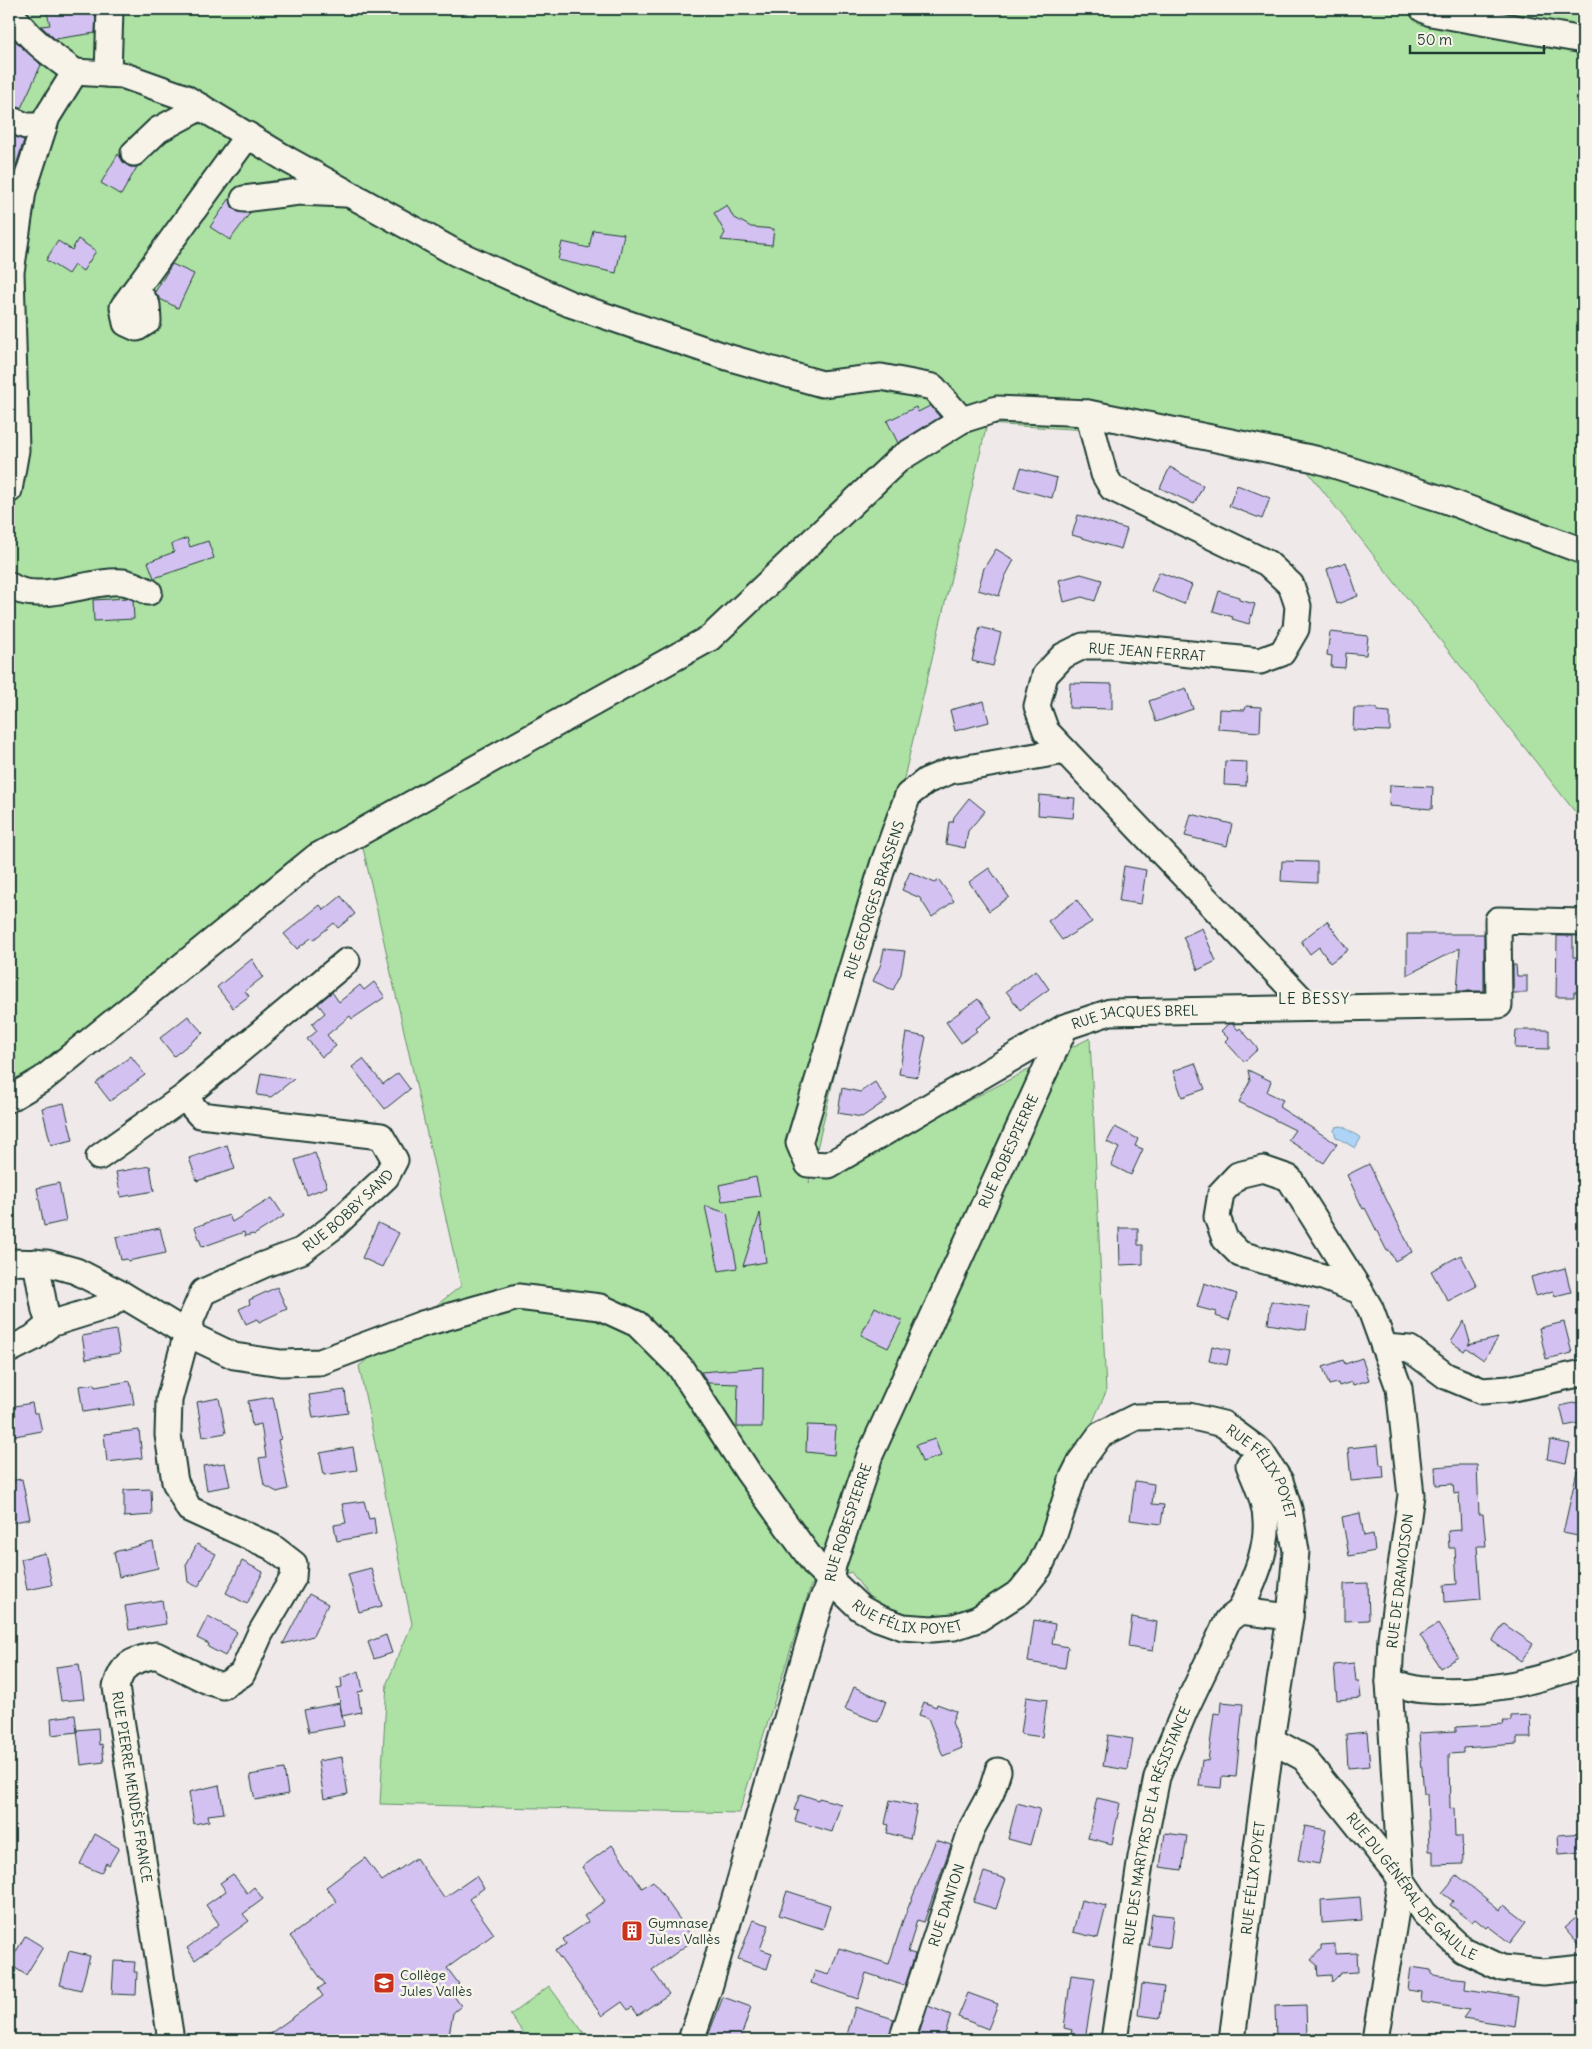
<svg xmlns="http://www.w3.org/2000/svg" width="1592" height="2049" font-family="Delius,sans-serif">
  <rect width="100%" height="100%" fill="#f0e9ea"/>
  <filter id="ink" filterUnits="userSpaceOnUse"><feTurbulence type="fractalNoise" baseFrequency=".02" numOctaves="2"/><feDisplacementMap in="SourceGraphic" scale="10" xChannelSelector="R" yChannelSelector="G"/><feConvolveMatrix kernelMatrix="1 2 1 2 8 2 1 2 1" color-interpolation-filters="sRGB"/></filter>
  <g filter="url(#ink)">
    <path fill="#ade2a4" stroke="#66906c" d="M9 9H1583V822L1305 468 1106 431 987 424 809 1183 1090 1038 1106 1392 1022 1580 987 1603 938 1621 876 1606 851 1572 811 1585 739 1813 380 1804 387 1683 412 1624 359 1366 461 1286 361 839 32 1097 9 1108Z
      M549 1986 589 2040H529L510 2015Z"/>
    <path fill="#add4f7" stroke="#7498a9" d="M1342 1126 1361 1138 1355 1148 1336 1137 1334 1130 1336 1127Z"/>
    <path fill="#d3c1f2" stroke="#1f3d34" d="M76 9H96L95 33 55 39 41 26 50 25 47 12Z
      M9 33 41 65 21 108 9 105Z
      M9 134 24 140 9 188Z
      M118 154 124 163 130 167H137L121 195 101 183Z
      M230 198 232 207 238 212 250 213 230 240 210 227Z
      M727 205 733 217 751 227 774 229 772 245 721 240 725 233 714 213Z
      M593 230 624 234 616 273 558 260 562 242 589 248Z
      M78 239 96 251 83 271 74 265 68 274 46 260 58 241 72 250Z
      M172 264 194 274 178 308 160 299 155 292Z
      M930 406 940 417 898 443 887 421 916 407 918 412Z
      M1170 467 1203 486 1194 504 1160 488Z
      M1021 468 1057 478 1052 498 1015 488Z
      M1237 485 1270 498 1262 519 1229 506Z
      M1078 515 1127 529 1121 549 1072 535Z
      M187 538 190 547 208 541 214 558 154 578 148 562 174 552 172 544Z
      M996 549 1014 560 1005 577 999 596 978 590 984 568Z
      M1346 562 1358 596 1337 604 1327 569Z
      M1159 572 1192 585 1184 604 1151 591Z
      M1081 574 1102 580 1095 601 1082 597 1064 602 1059 580Z
      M1219 591 1239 597V600L1255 604 1249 624 1232 619 1233 617 1213 611Z
      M128 598 133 600 134 619 94 621 93 600Z
      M980 627 1001 633 993 666 972 661Z
      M1330 632 1368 636 1366 655 1346 653 1345 668 1331 667 1332 656 1327 655Z
      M1070 683 1112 684V709L1069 708Z
      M1186 688 1193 709 1156 722 1149 701Z
      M984 701 989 722 955 731 950 710Z
      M1246 706 1261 707 1260 732 1218 729 1219 709 1245 710Z
      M1354 708H1377V711L1390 712V731L1353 730Z
      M1225 761 1247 762 1246 786 1224 785Z
      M1390 785 1433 787 1432 809 1389 806Z
      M1039 795 1075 798 1073 818 1038 815Z
      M969 798 985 811 968 831 965 848 946 844 949 822H953L954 817Z
      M1191 814 1232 824 1227 846 1185 836Z
      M1282 861 1317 862V883L1281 881Z
      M1124 866 1146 870 1141 904 1119 901Z
      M989 868 1009 897 989 911 969 882Z
      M910 872 935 883 939 880 954 901 932 917 920 898 902 890Z
      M341 896 355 914 338 928 334 923 313 940 311 938 297 949 284 934 320 905 324 910Z
      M1077 900 1092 922 1062 940 1048 921Z
      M1327 921 1348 950 1330 963 1319 947 1310 954 1301 941Z
      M1202 928 1216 961 1198 970 1183 937Z
      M1407 934H1484V991H1457L1460 948 1407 975Z
      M1557 936H1573V957H1583V992H1574V997H1556Z
      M884 949 905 951 901 974 893 990 873 981 881 964Z
      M252 959 263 977 245 991 249 996 233 1008 217 987Z
      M1513 965H1516L1517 976H1527V993H1513Z
      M1036 970 1049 989 1020 1010 1006 991Z
      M374 982 385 997 352 1019 350 1016 327 1035 336 1046 322 1057 307 1039 317 1031 312 1024 325 1013 318 1004 332 992 339 1002 360 985 364 990Z
      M978 999 992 1017 975 1029 977 1031 961 1043 946 1022Z
      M188 1016 203 1033 174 1056 160 1038Z
      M1228 1024H1233L1238 1030 1240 1028 1258 1049 1244 1062 1225 1041 1228 1038 1221 1031Z
      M1516 1030H1549V1049L1515 1048Z
      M906 1033 926 1037 918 1077 899 1074Z
      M131 1056 145 1075 110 1101 96 1083Z
      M363 1059 383 1084 398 1073 410 1089 385 1109 352 1067Z
      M1195 1063 1205 1089 1182 1097 1173 1071Z
      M1248 1070 1271 1081 1267 1092 1283 1100 1279 1107 1337 1144 1324 1163 1288 1140 1295 1130 1239 1102 1250 1081Z
      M261 1073 294 1079 271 1097 257 1095Z
      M875 1082 887 1100 862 1117 838 1113 842 1088 860 1092Z
      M64 1103 73 1140 51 1145 42 1108Z
      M1115 1127 1138 1139 1135 1146 1143 1149 1131 1175 1111 1165 1119 1148 1107 1142Z
      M227 1145 235 1169 197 1181 189 1158Z
      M315 1153 327 1187 307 1195 295 1160Z
      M1369 1164 1412 1252 1395 1261 1389 1250 1387 1251 1365 1208 1363 1209 1347 1175Z
      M150 1166 154 1191 121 1197 116 1172Z
      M756 1177 760 1196 722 1201 719 1185Z
      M59 1183 66 1221 44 1226 37 1188Z
      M272 1198 284 1216 254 1235 253 1234 245 1236 244 1232 202 1247 195 1227 229 1215 232 1222Z
      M705 1206 727 1213 737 1268 719 1271Z
      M760 1213 766 1262 743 1266Z
      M378 1223 399 1233 382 1267 362 1258Z
      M160 1228 166 1253 128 1261 127 1259 121 1260 116 1237Z
      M1119 1228H1138V1245H1143V1264L1120 1265Z
      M1461 1255 1477 1286 1448 1301 1431 1271Z
      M1565 1268 1571 1292 1555 1296 1553 1291 1536 1296 1531 1277Z
      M1204 1283 1237 1294 1229 1320 1215 1316 1216 1312 1197 1307Z
      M277 1287 287 1309 259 1322 257 1319 246 1324 239 1309 250 1304 249 1300Z
      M1271 1301 1309 1307 1306 1330 1268 1324Z
      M875 1307 902 1321 888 1348 861 1335Z
      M1464 1321 1470 1342 1468 1345 1498 1338 1484 1360 1466 1348 1464 1351 1451 1342Z
      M1564 1322 1572 1353 1546 1359 1539 1328Z
      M116 1330 120 1353 86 1359 82 1336Z
      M1212 1346 1230 1350 1227 1365 1209 1361Z
      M1362 1358 1369 1380 1353 1385 1352 1382 1339 1386 1338 1383 1329 1385 1323 1367 1343 1360 1345 1364Z
      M763 1367 762 1427H737L738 1384 708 1383 701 1372Z
      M130 1381 134 1404 83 1412 79 1386 94 1384 95 1387Z
      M345 1390 348 1413 313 1418 309 1395Z
      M273 1397 281 1439 278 1440 288 1489 277 1492 264 1485 259 1458 266 1457 261 1424 252 1426 248 1401Z
      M219 1398 226 1433 203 1437 197 1402Z
      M1583 1401V1422L1565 1426 1560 1406Z
      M32 1403 34 1413H38L42 1431 15 1436 9 1407Z
      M807 1425 836 1426 834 1455 806 1452Z
      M139 1430 142 1458 107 1462 104 1434Z
      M935 1439 941 1456 922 1462 916 1445Z
      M1550 1440 1570 1444 1566 1463 1547 1459Z
      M1378 1445 1380 1465H1383L1384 1478 1351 1481 1348 1448Z
      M353 1447 357 1470 324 1475 320 1453Z
      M225 1463 230 1486 207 1490 203 1466Z
      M1457 1465H1477L1479 1514H1483L1486 1546H1477L1481 1599 1445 1602 1444 1585 1457 1584 1455 1548H1449L1448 1531 1461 1530 1459 1493 1454 1494 1453 1484 1436 1485 1435 1467Z
      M1577 1471 1583 1472V1537L1563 1533Z
      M22 1479 30 1519 9 1523V1481Z
      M1135 1481 1154 1484 1152 1504 1164 1505 1161 1524 1130 1520Z
      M151 1489 152 1515 124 1517V1490Z
      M364 1501 369 1519 374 1518 376 1534 337 1541 334 1525 346 1523 342 1504Z
      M1360 1513 1364 1536 1373 1534 1375 1551 1349 1556 1342 1517Z
      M153 1542 158 1568 119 1577 114 1552Z
      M197 1544 216 1554 198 1587 188 1582 186 1565Z
      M45 1553 52 1585 27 1590 21 1559Z
      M242 1561 263 1572 247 1604 226 1593Z
      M371 1568 382 1606 359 1612 348 1574Z
      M1368 1583 1369 1620 1344 1621V1584Z
      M309 1594 328 1604 313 1636 283 1644Z
      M162 1600 166 1624 129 1630 125 1606Z
      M208 1616 237 1632 225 1656 208 1647 209 1644 197 1638Z
      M1132 1617 1157 1622 1153 1651 1128 1647Z
      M1034 1620 1055 1624 1052 1644 1068 1647 1065 1668 1028 1662Z
      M1438 1624 1458 1657 1440 1668 1420 1635Z
      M1504 1624 1533 1644 1521 1661 1492 1641Z
      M386 1635 392 1653 374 1659 368 1642Z
      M1354 1663 1356 1681H1359L1361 1698 1337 1700 1334 1665Z
      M79 1664 84 1699 61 1701 56 1667Z
      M359 1671 363 1691 358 1692 361 1712 342 1716 340 1704 344 1726 309 1732 304 1710 340 1703 337 1688 342 1687 341 1678Z
      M854 1687 886 1701 878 1722 845 1709Z
      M1026 1697 1047 1700 1042 1737 1021 1734Z
      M924 1702 936 1707 937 1704 956 1711 952 1722 962 1748 943 1756 928 1718 919 1715Z
      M1221 1702 1243 1704 1236 1777 1222 1776 1221 1788 1199 1786 1202 1760 1208 1761 1214 1713 1220 1714Z
      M75 1715 77 1732 52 1735 51 1718Z
      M1530 1715 1531 1738H1517V1744L1463 1748V1753L1449 1754 1450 1809 1454 1808 1455 1836H1462L1463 1864 1433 1865V1851H1429L1427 1794H1424L1419 1733 1456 1731V1727L1504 1724 1503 1721H1511V1716Z
      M98 1728 99 1745 102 1744 104 1762 81 1765 77 1730Z
      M1367 1732 1370 1766 1348 1768 1346 1734Z
      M1108 1735 1133 1739 1128 1770 1103 1766Z
      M342 1757 348 1794 324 1799 318 1761Z
      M284 1769 288 1794 255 1800 250 1775Z
      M219 1785 224 1813 208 1815 209 1821 194 1824 189 1792Z
      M800 1794 818 1800 819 1798 841 1804 832 1832 795 1821 798 1811 794 1810Z
      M1097 1798 1120 1803 1112 1844 1088 1838Z
      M890 1800 917 1806 910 1839 887 1833 889 1825 885 1824Z
      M1017 1803 1040 1809 1030 1845 1008 1839Z
      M1305 1826 1326 1830 1319 1864 1298 1860Z
      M1165 1833 1187 1836 1182 1870 1160 1867Z
      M1583 1833V1852L1559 1854 1558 1835Z
      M95 1834 119 1848 109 1865 106 1863 101 1873 80 1864Z
      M936 1840 951 1845 924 1922 917 1920 908 1952 915 1954 905 1986 866 1973 858 1999 811 1983 815 1971 829 1975 839 1948 889 1964 903 1920Z
      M612 1845 642 1888 653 1881 694 1940 652 1970 669 1994 638 2015 632 2007 628 2010 622 2002 602 2016 555 1951 566 1944 563 1939 588 1922 584 1916 605 1901 582 1867Z
      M365 1858 382 1881 416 1858 444 1898 476 1876 484 1888 469 1899 494 1934 447 1968 459 1984 450 1990 461 2006 453 2013 448 2040H261L323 1996 318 1989 325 1984 290 1936 337 1902 326 1887Z
      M984 1872 1006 1879 996 1909 973 1902Z
      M233 1874 247 1893 254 1887 263 1899 243 1914 249 1921 195 1960 187 1948 219 1924 206 1905 226 1891 220 1883Z
      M1457 1875 1500 1910 1504 1905 1526 1922 1510 1943 1488 1926 1486 1928 1475 1919 1472 1922 1450 1905 1453 1901 1442 1893Z
      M787 1891 830 1905 823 1929 779 1915Z
      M1360 1897 1362 1920 1322 1923 1321 1900Z
      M1081 1900 1106 1906 1098 1938 1073 1932Z
      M1583 1912V1950L1564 1928Z
      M1152 1914 1174 1916 1170 1948 1148 1945Z
      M753 1920 769 1925 760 1949 772 1953 767 1969 738 1959Z
      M25 1936 43 1947 26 1975 9 1964Z
      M1335 1944V1954L1357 1953 1358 1972 1341 1973 1332 1982 1331 1975 1318 1976 1317 1965 1311 1960 1321 1949V1945Z
      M69 1951 90 1956 81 1990 60 1985Z
      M114 1961 135 1962 134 1972H137L136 1995 112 1994Z
      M1411 1967 1431 1970V1974L1438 1976 1466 1979 1465 1989 1519 1997 1515 2026 1463 2018 1469 2010 1421 2002 1422 1992 1408 1990Z
      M1071 1975 1095 1978 1085 2040H1069L1072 2030 1064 2028Z
      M1142 1984 1164 1987 1160 2018 1138 2015Z
      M968 1993 998 2004 988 2029 958 2017Z
      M723 1997 751 2007 740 2040H721L708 2036Z
      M1306 2005 1307 2037 1276 2038 1275 2006Z
      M928 2006 951 2015 945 2034 953 2037 952 2040H917Z
      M855 2007 894 2019 888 2040H856L846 2038Z"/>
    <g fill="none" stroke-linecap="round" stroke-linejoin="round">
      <g stroke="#1f3d34" stroke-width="29">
        <g id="minor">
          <path d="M9 9C25 36 50 54 75 72"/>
          <path d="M1423 9 1431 13 1583 40"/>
          <path d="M108 74 110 9"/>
          <path d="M9 119 26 126H44"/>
          <path d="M134 153 158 130 201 107"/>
          <path d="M244 199 299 192 345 194"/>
          <path d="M136 289 147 305 148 321 137 328 126 323 123 307 248 135"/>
          <path d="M1088 413 1104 474 1112 488 1267 563 1291 585 1298 606 1296 629 1282 653 1260 661 1111 646H1083L1063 656 1045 675 1037 706 1046 731 1310 1008"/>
          <path d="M9 490 16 450 11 272 23 191 47 117 75 72 122 75 184 97 288 160 456 253 570 304 727 357 822 384 881 377 933 387 962 420"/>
          <path d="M9 585C37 606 90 579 123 582 131 583 141 588 149 592"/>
          <path id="s1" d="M1065 751 950 771 926 781 908 795 883 865 799 1143 808 1164 829 1165 1065 1027 1110 1012 1499 1005 1498 920 1583 922"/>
          <path d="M9 1099 43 1079 316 857 710 638 899 459 962 420 997 409 1088 413 1315 459 1445 500 1583 551"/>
          <path d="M99 1157 184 1097 347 961"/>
          <path id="s2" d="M9 1262 47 1263 76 1271 123 1295 188 1334 234 1356 281 1363 320 1362 422 1324 518 1297 600 1307 637 1324 680 1367 748 1472 816 1566 860 1608 878 1618 903 1627 932 1629 954 1627 978 1619 1020 1592 1039 1568 1053 1538 1073 1477 1081 1461 1100 1435 1136 1417 1189 1416 1223 1424 1261 1452 1280 1481 1289 1509 1296 1551 1290 1617 1271 1740 1232 2040"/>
          <path d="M36 1262 45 1311 50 1324"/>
          <path d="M1360 1291 1323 1277 1240 1254 1225 1239 1217 1217 1221 1193 1238 1175 1263 1169 1289 1178 1360 1291 1370 1308 1399 1388 1411 1495 1391 1638 1389 1682 1401 1879 1375 2040"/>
          <path d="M1384 1347 1410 1349 1446 1376 1482 1391 1509 1389 1583 1373"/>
          <path d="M9 1350 33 1338 50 1324 108 1306 123 1295"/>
          <path d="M1240 1611C1255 1579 1274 1538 1263 1502 1260 1490 1254 1477 1249 1465"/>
          <path d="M1389 1682C1401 1685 1414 1690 1426 1690 1480 1694 1533 1683 1583 1664"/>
          <path id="s3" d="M1271 1740 1304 1758 1401 1879 1424 1913 1463 1950 1502 1968 1543 1972 1583 1968"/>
          <path id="s4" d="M171 2040 116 1687C123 1662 132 1661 156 1655L210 1682 223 1686 242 1674 260 1634 293 1578 294 1564 272 1547 189 1509 175 1482 168 1435 169 1400 190 1322 203 1292 263 1265 301 1251 333 1227 386 1177 395 1160 381 1136 200 1115 184 1097"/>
          <path id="s5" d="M691 2040 709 1988 819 1608 830 1581 833 1565 870 1455 1065 1027"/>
          <path id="s6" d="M902 2040 972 1828 991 1793 998 1771"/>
          <path id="s7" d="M1114 2040 1141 1857 1157 1777 1185 1710 1228 1620 1240 1611 1290 1617"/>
        </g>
      </g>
      <use href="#minor" stroke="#f7f3e8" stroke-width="25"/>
    </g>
  </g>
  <defs>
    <g id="building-square" transform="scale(1.125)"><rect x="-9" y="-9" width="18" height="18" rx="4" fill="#c8321e" stroke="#f7f3e8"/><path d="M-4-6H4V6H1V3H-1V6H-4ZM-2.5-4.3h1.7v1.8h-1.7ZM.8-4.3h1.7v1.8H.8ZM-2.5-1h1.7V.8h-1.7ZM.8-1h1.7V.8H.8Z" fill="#fff"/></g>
    <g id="school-square" transform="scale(1.125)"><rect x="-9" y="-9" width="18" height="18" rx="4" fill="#c8321e" stroke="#f7f3e8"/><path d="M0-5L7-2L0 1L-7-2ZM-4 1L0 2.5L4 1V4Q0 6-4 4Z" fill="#fff"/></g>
  </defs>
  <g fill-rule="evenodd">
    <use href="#building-square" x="632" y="1931"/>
    <use href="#school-square" x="384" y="1983"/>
  </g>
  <g text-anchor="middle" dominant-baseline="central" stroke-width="5" stroke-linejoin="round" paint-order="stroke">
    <g font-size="14" fill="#1f3d34" stroke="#f7f3e8">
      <text transform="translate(1147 652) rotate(4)">RUE JEAN FERRAT</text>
      <text transform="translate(874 900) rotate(-72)">RUE GEORGES BRASSENS</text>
      <text stroke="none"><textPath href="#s1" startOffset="919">RUE JACQUES BREL</textPath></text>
      <text stroke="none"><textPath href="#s5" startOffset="946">RUE ROBESPIERRE</textPath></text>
      <text stroke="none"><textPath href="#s4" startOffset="1146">RUE BOBBY SAND</textPath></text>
      <text stroke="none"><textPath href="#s2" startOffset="1572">RUE FÉLIX POYET</textPath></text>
      <text stroke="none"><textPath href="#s5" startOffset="541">RUE ROBESPIERRE</textPath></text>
      <text transform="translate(1400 1581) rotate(-83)">RUE DE DRAMOISON</text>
      <text stroke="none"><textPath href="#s2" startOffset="1078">RUE FÉLIX POYET</textPath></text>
      <text transform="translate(132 1787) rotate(81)">RUE PIERRE MENDÈS FRANCE</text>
      <text stroke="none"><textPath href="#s7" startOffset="219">RUE DES MARTYRS DE LA RÉSISTANCE</textPath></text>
      <text transform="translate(1253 1878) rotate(-83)">RUE FÉLIX POYET</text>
      <text stroke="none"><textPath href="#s3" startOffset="206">RUE DU GÉNÉRAL DE GAULLE</textPath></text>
      <text stroke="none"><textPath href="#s6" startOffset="142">RUE DANTON</textPath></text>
    </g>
    <g font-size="14" fill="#1f3d34" stroke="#f7f3e8" text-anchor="start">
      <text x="648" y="1923">Gymnase<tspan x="648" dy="16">Jules Vallès</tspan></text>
      <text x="400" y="1975">Collège<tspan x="400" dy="16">Jules Vallès</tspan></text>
    </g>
    <g font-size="15" letter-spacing="1" fill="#1f3d34" stroke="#f7f3e8">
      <text x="1314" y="998">LE BESSY</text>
    </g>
  </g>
  <rect width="1592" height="2049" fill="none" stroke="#f7f3e8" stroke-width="30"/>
  <rect x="15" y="15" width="1562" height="2019" fill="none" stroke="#1f3d34" stroke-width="2" filter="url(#ink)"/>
  <path d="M1410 45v8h134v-8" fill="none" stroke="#1f3d34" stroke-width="2.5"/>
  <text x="1417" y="45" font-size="15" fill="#1f3d34" stroke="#f7f3e8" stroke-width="4" paint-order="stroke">50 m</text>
</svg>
